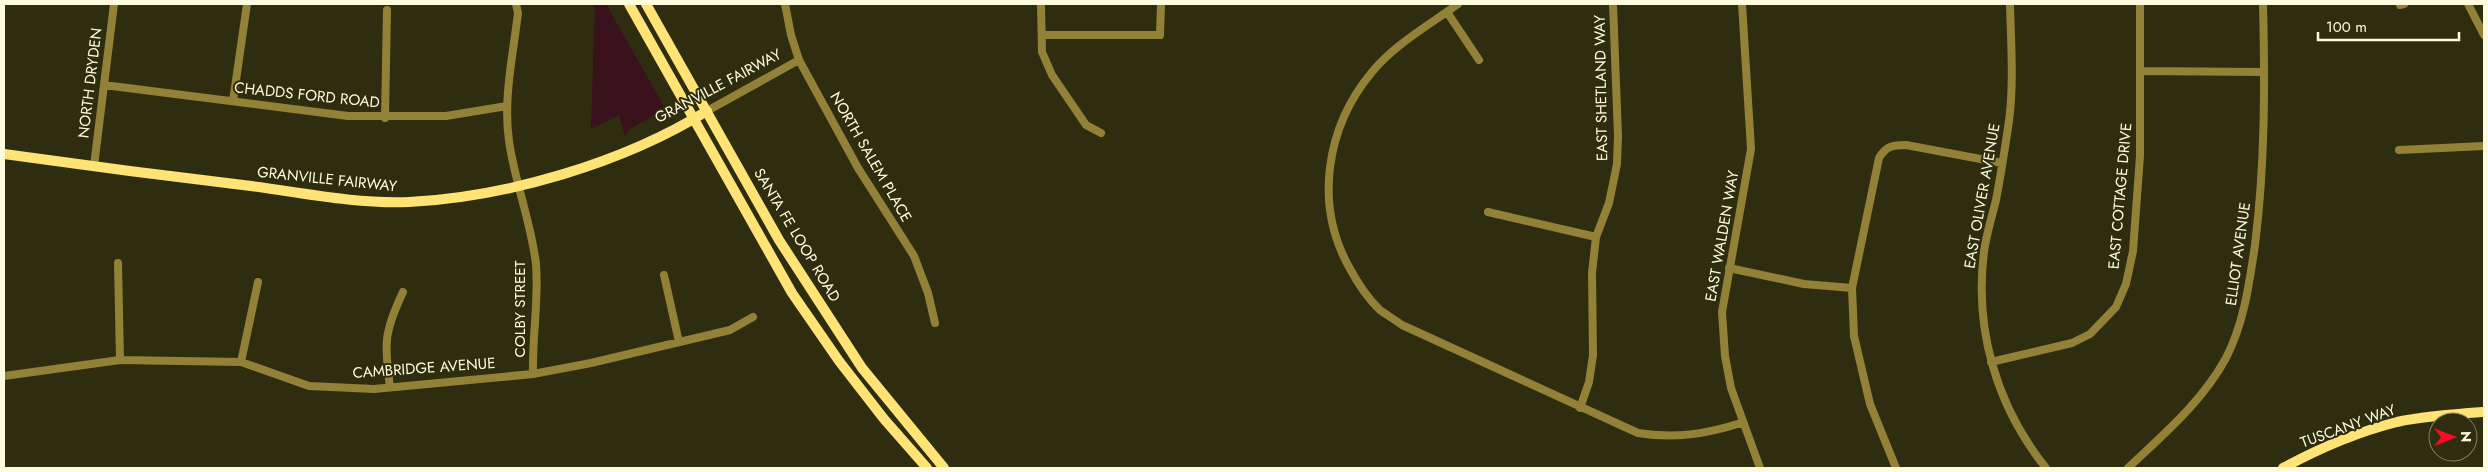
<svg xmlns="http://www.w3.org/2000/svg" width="2488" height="472" font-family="Jost,sans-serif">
  <rect width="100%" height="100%" fill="#2f2d0f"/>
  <path fill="#3a121c" d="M595 4H606L665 108 629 130 625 136 619 115 591 129Z"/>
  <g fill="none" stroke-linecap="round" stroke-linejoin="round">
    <path stroke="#928136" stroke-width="8" d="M516 4 518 13C513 55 503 99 509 141 515 183 531 222 536 264 539 300 532 337 533 374
      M785 4 791 35 799 60 858 168 914 256 928 293 935 323
      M1041 4 1042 52 1052 75 1086 125 1101 133
      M1458 4C1429 25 1394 45 1372 72 1326 127 1314 204 1349 267 1357 282 1367 298 1380 310 1387 315 1395 320 1402 325L1638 433C1675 439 1706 434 1741 423
      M1742 4 1751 149 1722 312 1725 356 1731 388 1760 468
      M2010 4C2011 43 2014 83 2009 121 2005 148 2001 174 1996 200 1992 217 1986 235 1984 252 1974 330 1997 407 2046 468
      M2468 4 2484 35
      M2400 5 2404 4
      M1447 12 1479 60
      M1042 35H1160L1161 4
      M2141 71 2264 72
      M104 85 348 116H446L507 106
      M233 101 247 4
      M707 111 799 60
      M385 118 387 10
      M2399 150 2484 146
      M94 166 114 4
      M1488 212 1596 237
      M118 263 120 360
      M1729 268 1804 284 1852 288
      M664 275 679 342
      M241 362 258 282
      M1991 362 2072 343 2090 334 2116 307 2126 284 2133 251 2140 156V4
      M4 376 120 360 241 362 309 386 374 389 533 374 591 363 730 330 753 317
      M390 387C384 344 384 332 403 292
      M1580 408 1589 382 1593 355 1592 273 1596 237 1609 203 1617 164 1618 136 1613 4
      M1896 468 1870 404 1854 336 1852 288 1879 158C1886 146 1893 145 1906 145L2002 163
      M2128 468C2164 434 2202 402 2226 358 2244 323 2249 285 2255 245 2265 165 2265 85 2263 4"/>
    <path stroke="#ffe374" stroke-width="10" d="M629 4 792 293 839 361 884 419 927 468
      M646 4 779 240 862 368 944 468
      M4 154C89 166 174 177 259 187 308 194 360 204 409 202 507 197 623 163 707 111
      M2283 468C2318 449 2357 432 2397 422 2425 416 2455 414 2484 412"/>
  </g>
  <g text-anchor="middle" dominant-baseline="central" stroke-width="4" stroke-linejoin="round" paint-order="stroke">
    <g font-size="15" fill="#fffbdd" stroke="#2f2d0f">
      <text transform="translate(90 83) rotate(-83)">NORTH DRYDEN</text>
      <text transform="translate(718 86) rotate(-28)">GRANVILLE FAIRWAY</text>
      <text transform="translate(1601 88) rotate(-91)">EAST SHETLAND WAY</text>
      <text transform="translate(307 95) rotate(6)">CHADDS FORD ROAD</text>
      <text transform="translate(871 157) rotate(60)">NORTH SALEM PLACE</text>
      <text transform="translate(327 179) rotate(6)">GRANVILLE FAIRWAY</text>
      <text transform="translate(1982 196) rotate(-80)">EAST OLIVER AVENUE</text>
      <text transform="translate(2120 196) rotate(-85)">EAST COTTAGE DRIVE</text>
      <text transform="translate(797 235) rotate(59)">SANTA FE LOOP ROAD</text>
      <text transform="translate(1722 236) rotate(-80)">EAST WALDEN WAY</text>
      <text transform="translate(2238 254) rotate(-82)">ELLIOT AVENUE</text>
      <text transform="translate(520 309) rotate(-90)">COLBY STREET</text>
      <text transform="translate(424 368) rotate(-4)">CAMBRIDGE AVENUE</text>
      <text transform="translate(2348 426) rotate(-20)">TUSCANY WAY</text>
    </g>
  </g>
  <rect width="2488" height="472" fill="none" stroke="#fffbdd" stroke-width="10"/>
  <g transform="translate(2453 437) rotate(89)"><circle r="24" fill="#2f2d0f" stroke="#827f61"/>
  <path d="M0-4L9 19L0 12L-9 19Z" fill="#ff0929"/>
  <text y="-8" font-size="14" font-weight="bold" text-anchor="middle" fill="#fffbdd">N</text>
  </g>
  <path d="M2318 32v8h141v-8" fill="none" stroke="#fffbdd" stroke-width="2.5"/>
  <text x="2326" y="32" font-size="15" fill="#fffbdd" stroke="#2f2d0f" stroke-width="4" paint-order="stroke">100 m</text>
</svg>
